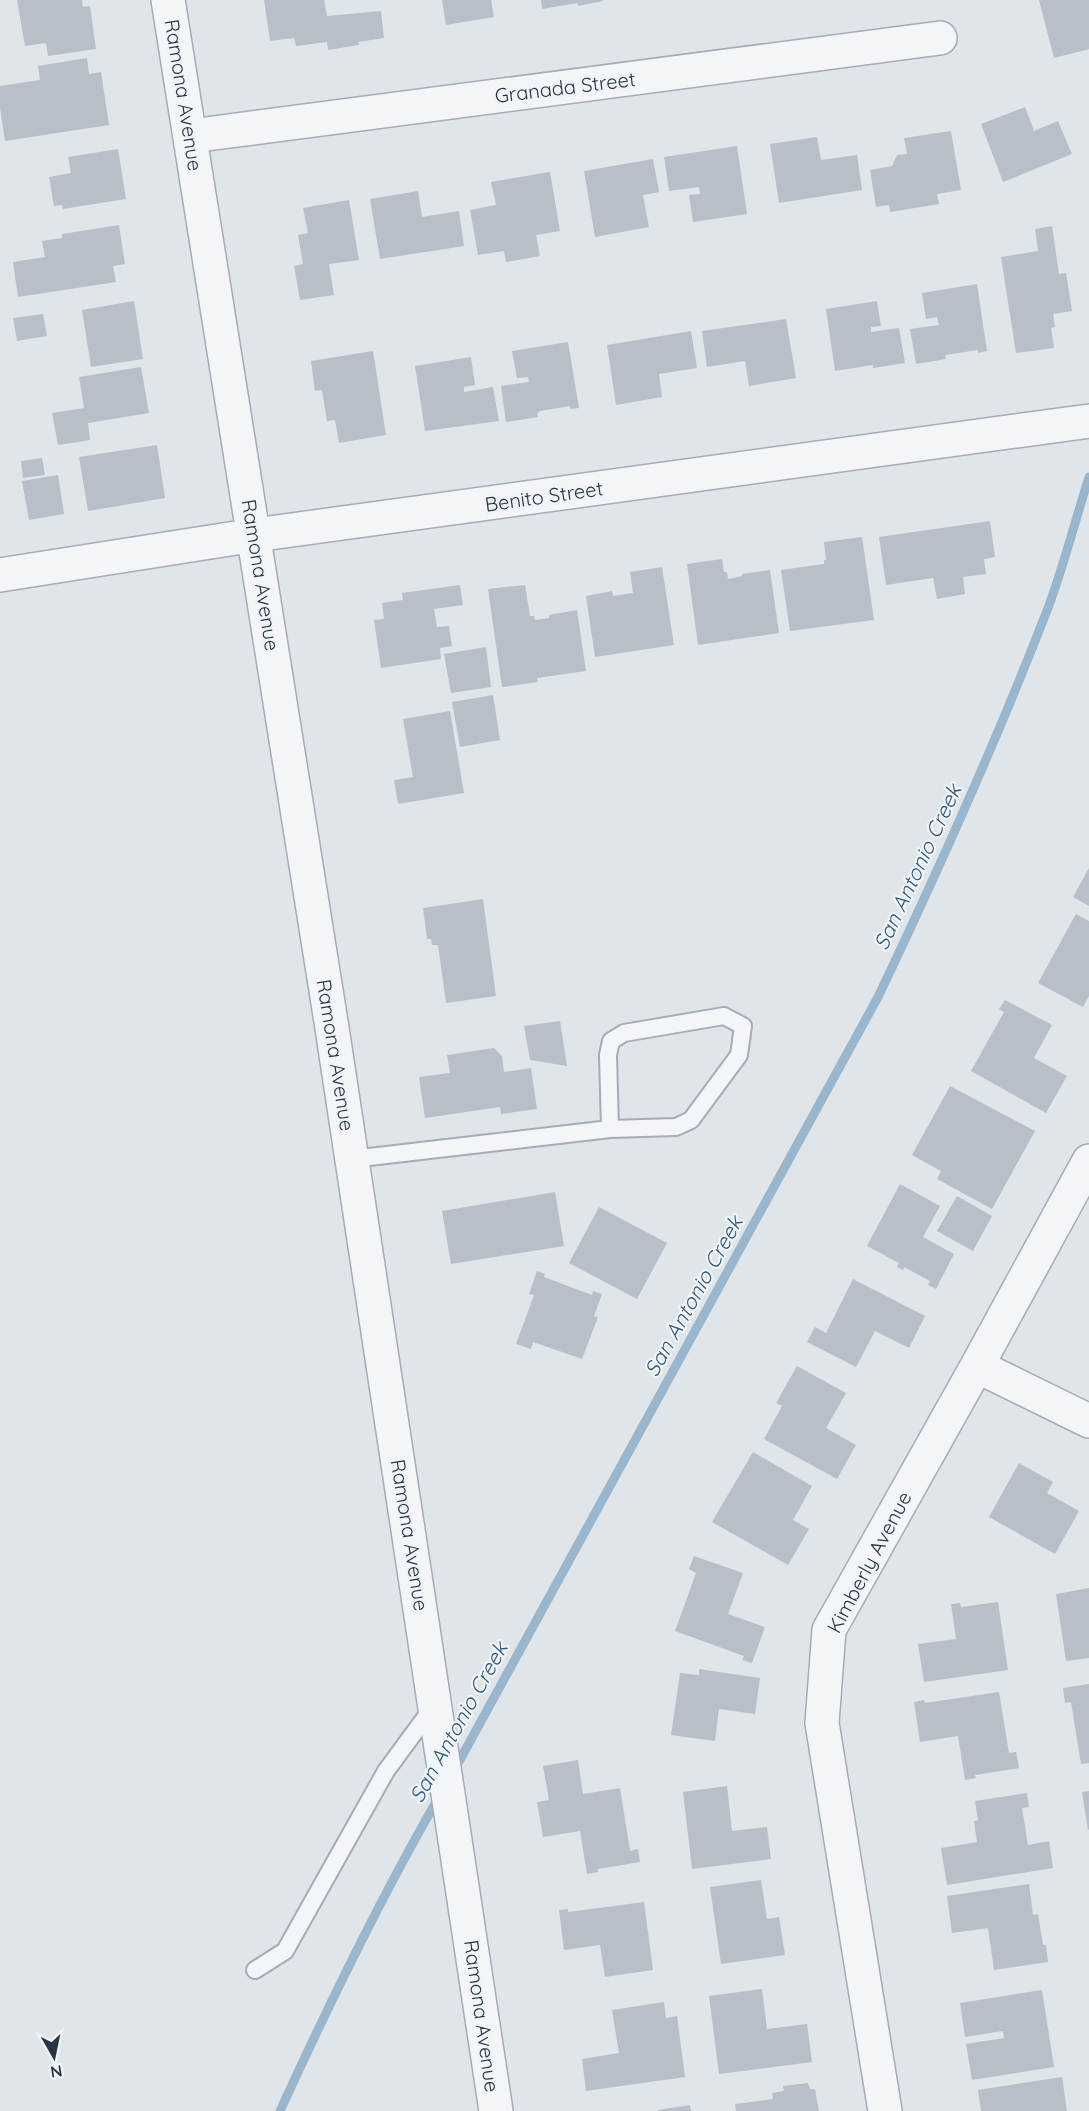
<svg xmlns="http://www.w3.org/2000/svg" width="1089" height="2111" font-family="Quicksand,sans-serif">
  <rect width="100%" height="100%" fill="#e0e5ea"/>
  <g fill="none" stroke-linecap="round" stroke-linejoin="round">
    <path stroke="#99b6cc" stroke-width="9" d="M456 1767 878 997C939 869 997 740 1048 608 1064 565 1075 521 1089 477
      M280 2111C329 2004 381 1897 440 1795"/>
  </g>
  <path fill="#b7bfc8" d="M17 0H82L83 7 90 6 96 49 48 56 46 43 25 46Z
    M264 0H324L327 16 381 11 384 38 358 42 359 45 328 50 327 42 296 46 294 38 270 41Z
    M442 0H491L494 17 446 25Z
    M541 0H603V1L578 6V3L542 9Z
    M1039 0H1089V49L1054 58Z
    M87 58 89 74 101 72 109 125 5 141 0 108V86L40 80 38 66Z
    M1025 107 1034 131 1058 121 1072 154 1003 182 981 124Z
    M951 131 961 190 937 194 939 204 890 212 889 205 876 207 870 170 892 166 897 155 907 154 904 138Z
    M817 137 821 160 857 155 862 190 779 203 770 144Z
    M737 146 747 214 693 222 689 195 700 194 699 187 669 191 664 157Z
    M118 149 126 199 63 209 62 205 54 206 49 177 71 173 68 157Z
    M653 159 659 192 643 195 649 227 595 237 584 171Z
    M550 172 560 231 536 235 540 256 506 262 504 251 478 255 470 210 496 205 491 182Z
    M418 191 422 217 459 211 464 246 380 259 370 199Z
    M349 200 359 260 329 264 334 295 300 300 294 266 303 264 298 235 308 233 303 208Z
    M119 225 125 264 113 266 116 282 18 297 13 262 45 257 42 241 62 238V234Z
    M1052 226 1059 274 1066 273 1072 311 1053 314 1055 327 1051 328 1054 348 1016 353 1001 257 1038 251 1035 229Z
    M977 284 987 351 978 353V350L945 355 946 359 916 364 910 329 939 325 937 317 926 319 922 293Z
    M134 301 143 359 91 367 82 310Z
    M877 301 881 326 871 327V332L899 328 905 363 873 368V365L835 371 826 309Z
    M43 314 47 336 17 341 13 318Z
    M786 319 796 378 749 386 745 361 707 367 702 331Z
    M691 331 697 368 659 374 662 397 616 405 607 345Z
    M568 342 579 408 570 409V406L540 411 537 414 538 417 506 422 501 386 529 382 528 377 517 378 512 351Z
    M373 351 386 435 339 443 335 420 327 421 322 390 315 391 311 361Z
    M471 357 475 385 464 387V392L493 387 499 421 425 431 415 366Z
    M141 367 149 413 88 423 90 440 58 445 52 413 84 408 79 377Z
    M157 445 165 498 88 511 79 457Z
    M42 458 45 475 23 478 21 461Z
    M58 475 64 514 29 520 22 481Z
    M990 521 995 557 984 559 986 574 963 577 965 594 937 599 933 578 886 585 879 537Z
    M862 537 874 620 790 631 781 570 824 564V560H826L824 542Z
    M722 559 724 572H727L728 579 742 576V574L770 570 779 633 698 645 687 564Z
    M662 567 674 645 595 657 586 596 612 591 613 596 633 593 630 572Z
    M460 585 463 605 434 609 437 627 449 626 452 646 440 648 441 659 381 668 374 620 384 619 382 603 403 600 402 593Z
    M525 585 530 616H534L535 620 549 618V615L577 610 586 671 537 678 538 682 502 687 488 589Z
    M486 647 491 687 451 693 444 654Z
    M493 695 500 740 460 747 452 702Z
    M450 711 464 793 398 804 394 780 413 777 403 719Z
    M1089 868V906L1073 897Z
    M483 899 496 996 446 1003 438 945H432L431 939H427L423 908Z
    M1076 914 1089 921V996L1083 1007 1038 983Z
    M1005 1000 1052 1025 1034 1058 1067 1076 1046 1113 971 1071 1004 1012 999 1009Z
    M560 1021 567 1066 530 1060 524 1026Z
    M494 1048 502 1056 504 1072 531 1068 537 1109 501 1114 500 1107 425 1118 419 1077 450 1073 447 1055Z
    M950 1086 1035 1131 992 1209 937 1179 941 1171 912 1155Z
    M900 1184 940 1206 923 1237 954 1254 936 1289 928 1285 930 1281 904 1267 903 1270 897 1267 899 1263 867 1246Z
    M555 1192 564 1246 451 1264 442 1211Z
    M957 1196 992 1216 973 1251 937 1231Z
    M599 1207 667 1243 637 1299 569 1263Z
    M537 1271 545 1274 544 1277 592 1295 593 1291 602 1294 594 1316 598 1317 582 1359 533 1342 531 1349 516 1344 534 1295 529 1294Z
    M853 1279 925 1316 909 1348 875 1331 856 1367 807 1342 815 1327 826 1333Z
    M797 1366 846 1393 826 1428 856 1445 837 1479 764 1439 782 1406 776 1403Z
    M753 1452 812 1486 793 1520 809 1529 788 1565 712 1522Z
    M1019 1463 1053 1482 1047 1493 1079 1511 1055 1554 989 1517Z
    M694 1556 743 1573 728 1614 765 1627 752 1663 742 1660 744 1656 675 1631 696 1573 689 1569Z
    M1089 1588V1658L1066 1661 1056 1594Z
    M998 1602 1008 1670 924 1682 918 1644 956 1639 951 1604 960 1603 961 1607Z
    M699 1669 760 1678 755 1714 719 1709 715 1741 671 1735 680 1673 699 1675Z
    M1089 1684V1763L1081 1764 1071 1702 1065 1703 1063 1688Z
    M999 1692 1009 1753 1016 1752 1019 1768 975 1775 976 1778 965 1780 958 1736 920 1742 914 1702 924 1700 925 1703Z
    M578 1760 583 1794 620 1788 630 1851 638 1849 640 1862 598 1869V1872L587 1874 580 1831 543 1837 537 1802 549 1800 543 1766Z
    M727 1786 732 1831 767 1827 771 1859 692 1869 683 1792Z
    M1089 1791V1829L1088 1830 1082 1792Z
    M1027 1793 1029 1807 1022 1808 1028 1845 1049 1841 1053 1868 947 1885 941 1848 977 1842 974 1821 978 1820 975 1801Z
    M761 1880 767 1919 779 1917 785 1955 721 1964 710 1887Z
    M1029 1884 1033 1915 1038 1914 1043 1945H1046L1048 1962 994 1970 988 1928 952 1933 947 1896Z
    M644 1902 653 1970 605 1977 600 1945 564 1950 559 1910 568 1909V1912Z
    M762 1989 767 2029 807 2024 812 2062 719 2074 709 1996Z
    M1042 1990 1054 2067 972 2080 966 2044 1004 2038 1003 2031 965 2037 960 2003Z
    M664 2002 666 2018 677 2016 685 2077 586 2091 582 2059 619 2053 612 2010Z
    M1062 2077 1067 2111H981L978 2090Z
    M808 2083 810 2089H815L819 2111H736L735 2104 773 2099 772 2093 784 2091 783 2086Z
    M690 2105 691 2111H658V2110Z"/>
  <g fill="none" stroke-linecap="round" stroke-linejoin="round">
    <g stroke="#a5acb5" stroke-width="20">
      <path id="service" d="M352 1159 610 1129 676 1127 691 1120 739 1055 743 1026 724 1016 624 1033 611 1041 608 1055 610 1129
        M255 1970 285 1951 386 1771 436 1703"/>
    </g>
    <g stroke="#a5acb5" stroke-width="36">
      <path id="minor" d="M191 136 940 38
        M977 1366 1089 1421
        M885 2111 822 1723 829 1630 977 1366 1089 1161"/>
    </g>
    <g stroke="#a5acb5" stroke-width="36">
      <path id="tertiary" d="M168 0C225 342 278 685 332 1028 388 1389 444 1750 496 2111
        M0 575 255 535 1089 421"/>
    </g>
    <use href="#service" stroke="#f3f5f8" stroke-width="16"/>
    <use href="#minor" stroke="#f3f5f8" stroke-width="33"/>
    <use href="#tertiary" stroke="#f3f5f8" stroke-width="33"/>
  </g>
  <g text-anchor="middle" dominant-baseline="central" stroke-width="4.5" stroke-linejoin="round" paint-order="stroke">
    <g font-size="20" fill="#283443" stroke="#f0f4f7">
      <text transform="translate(565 87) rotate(-7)">Granada Street</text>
      <text transform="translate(184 95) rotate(81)">Ramona Avenue</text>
      <text transform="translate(544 496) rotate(-8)">Benito Street</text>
      <text transform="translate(261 575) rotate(81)">Ramona Avenue</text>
      <text transform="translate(336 1055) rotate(81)">Ramona Avenue</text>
      <text transform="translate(410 1535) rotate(81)">Ramona Avenue</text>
      <text transform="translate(869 1562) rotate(-62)">Kimberly Avenue</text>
      <text transform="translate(482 2016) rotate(82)">Ramona Avenue</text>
    </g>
    <g font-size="21" font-style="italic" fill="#2f5779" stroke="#f0f4f7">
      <text transform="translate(917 867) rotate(-65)">San Antonio Creek</text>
      <text transform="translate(693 1296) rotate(-61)">San Antonio Creek</text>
      <text transform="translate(458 1722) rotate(-61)">San Antonio Creek</text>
    </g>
  </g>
  <g transform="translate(54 2057) rotate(171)" stroke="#f0f4f7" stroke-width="4.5" paint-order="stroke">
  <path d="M0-4.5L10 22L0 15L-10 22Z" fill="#283443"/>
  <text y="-9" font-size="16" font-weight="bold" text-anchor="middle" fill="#283443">N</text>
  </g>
</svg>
